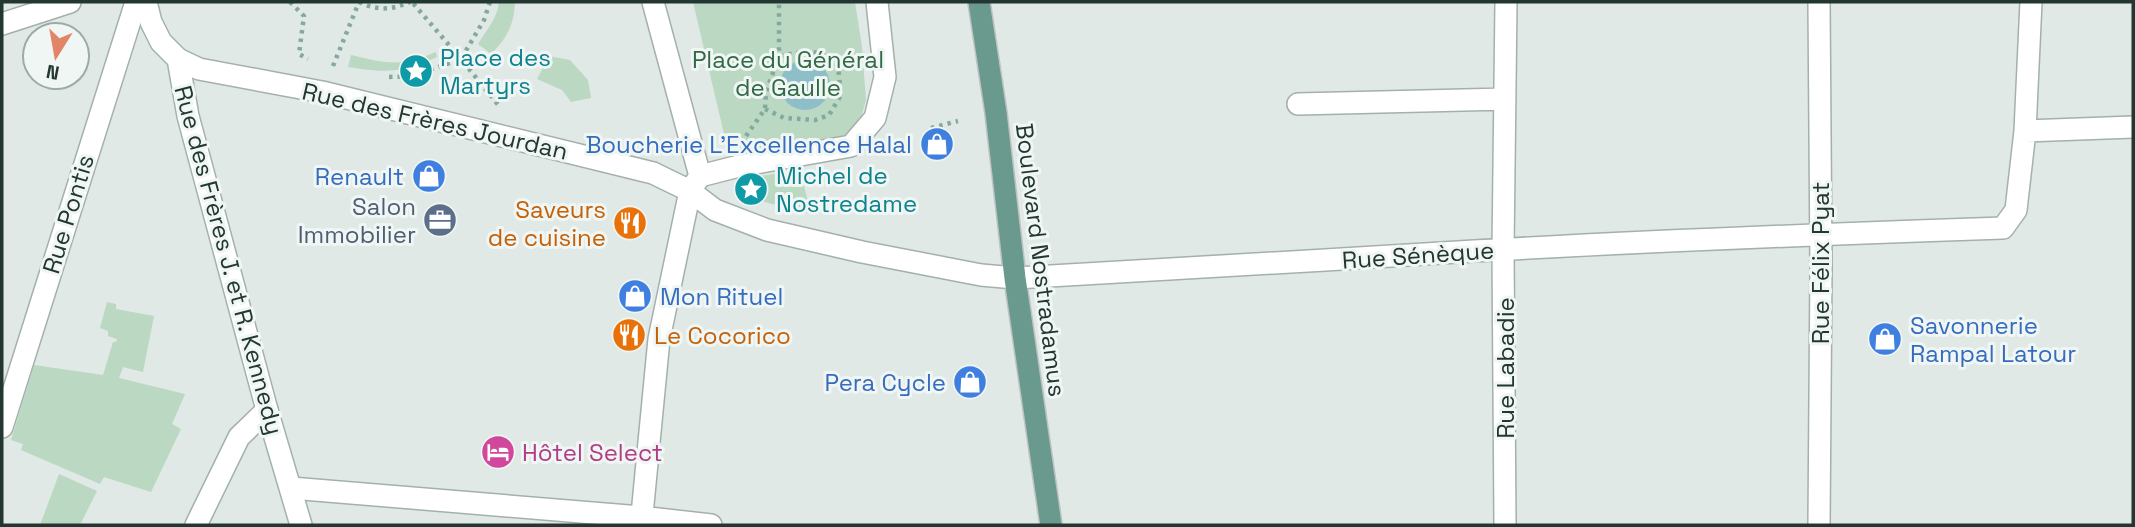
<svg xmlns="http://www.w3.org/2000/svg" width="2135" height="527" font-family="'Space Grotesk',sans-serif">
  <rect width="100%" height="100%" fill="#e0e9e5"/>
  <path fill="#bbd8c3" d="M499 2H515C514 25 507 38 491 54L478 44C486 31 498 17 499 2Z
    M693 2H855L862 47 866 100 859 125 842 138 743 150 735 146 724 134Z
    M436 52 437 57C401 73 386 73 348 67L351 55C388 64 401 67 436 52Z
    M549 56 570 60 588 80 591 98 571 102 562 90 537 79Z
    M800 170 811 214 749 198 742 193 739 182 746 178Z
    M107 302 116 304V309L154 316 143 372 123 367 119 378 185 394 172 424 181 429 151 492 104 477 100 484 21 450 23 444 11 440 34 365 103 375 113 342H116L117 339 108 336V331L100 328Z
    M59 474 97 491 80 525H40Z"/>
  <path fill="#8ebfc8" d="M780 85a25 25 0 1 1 50 0a25 25 0 1 1-50 0Z"/>
  <g fill="none" stroke-linecap="round" stroke-linejoin="round">
    <g stroke="#a4b0ac" stroke-width="24">
      <path id="street" d="M1819 2 1821 266 1819 525
        M2 24 70 2
        M178 59 199 69 322 92 653 173 690 191 715 210 767 230 862 252 981 275 1015 278C1168 270 1321 260 1474 251 1650 241 1827 234 2003 228L2016 210 2025 131 2031 2
        M1298 104 1505 99
        M2025 131 2133 127
        M700 176 739 166 851 146 875 118 885 77 877 2
        M2 427 136 2
        M291 488 641 517 711 525
        M196 525 239 437 267 410
        M641 525 659 339 690 191 700 176 653 2
        M1505 525 1503 250 1506 2"/>
    </g>
    <g stroke="#a1b3ac" stroke-width="24">
      <path id="secondary" d="M146 2 151 22 161 42 178 59 188 116 267 410 301 525"/>
    </g>
    <g stroke="#bdc3c2" stroke-width="24">
      <path id="primary" d="M979 2 996 113 1015 278 1051 525"/>
    </g>
    <path stroke="#84a99d" stroke-width="4.5" stroke-dasharray="3.5 5" stroke-linecap="butt" d="M290 2 304 16 299 54 308 59
      M359 2C378 11 391 10 410 2
      M490 2 484 20 461 59 500 107
      M333 66 359 2
      M389 77 413 76 461 59 412 2
      M765 109 784 118 815 120 829 115 841 95 838 66C818 46 805 52 779 56
      M931 128 958 121
      M746 136 765 109 766 92 779 56V2"/>
    <use href="#street" stroke="#fff" stroke-width="21"/>
    <use href="#secondary" stroke="#fff" stroke-width="21"/>
    <use href="#primary" stroke="#6a998d" stroke-width="21"/>
  </g>
  <defs>
    <g id="sight-disc" transform="scale(1.75)"><circle r="9.5" fill="#0f9aa8" stroke="#f0f6f3"/><path d="M0-6L1.8-2.2L6-1.7L2.9 1.2L3.7 5.4L0 3.3L-3.7 5.4L-2.9 1.2L-6-1.7L-1.8-2.2Z" fill="#fff"/></g>
    <g id="shop-disc" transform="scale(1.75)"><circle r="9.5" fill="#3f7fe0" stroke="#f0f6f3"/><path d="M-5-2.5h2.3a2.7 3.5 0 0 1 5.4 0H5L5.5 6h-11ZM-1.5-2.5h3a1.5 2.3 0 0 0-3 0Z" fill="#fff"/></g>
    <g id="office-disc" transform="scale(1.75)"><circle r="9.5" fill="#5c6f8a" stroke="#f0f6f3"/><path d="M-6-3h4V-5.5h4V-3h4V5H-6ZM-1-4.5V-3h2v-1.5ZM-6 0V1H6V0Z" fill="#fff"/></g>
    <g id="restaurant-disc" transform="scale(1.75)"><circle r="9.5" fill="#e8710a" stroke="#f0f6f3"/><path d="M-5-6h1v4h1v-4h1v4h1v-4h1v5L-1.5 .5V6h-2V.5L-5-1ZM5-6V6H3V1.5H1.5Q1.5-4 5-6Z" fill="#fff"/></g>
    <g id="hotel-disc" transform="scale(1.75)"><circle r="9.5" fill="#d1479c" stroke="#f0f6f3"/><path d="M-6-4.5h1.5V1H6V5H4.5V3h-9V5H-6ZM-4 0a1.8 1.8 0 1 1 3.6 0ZM.5 0V-2.5h3Q6-2.5 6 0Z" fill="#fff"/></g>
  </defs>
  <g fill-rule="evenodd">
    <use href="#sight-disc" x="416" y="71"/>
    <use href="#shop-disc" x="937" y="144"/>
    <use href="#shop-disc" x="429" y="176"/>
    <use href="#sight-disc" x="751" y="189"/>
    <use href="#office-disc" x="440" y="220"/>
    <use href="#restaurant-disc" x="630" y="223"/>
    <use href="#shop-disc" x="635" y="296"/>
    <use href="#restaurant-disc" x="629" y="335"/>
    <use href="#shop-disc" x="1885" y="339"/>
    <use href="#shop-disc" x="970" y="382"/>
    <use href="#hotel-disc" x="498" y="452"/>
  </g>
  <g text-anchor="middle" dominant-baseline="central" stroke-width="6" stroke-linejoin="round" paint-order="stroke">
    <g font-size="24" fill="#0d838f" stroke="#f0f6f3" text-anchor="start">
      <text x="440" y="57">Place des<tspan x="440" dy="28">Martyrs</tspan></text>
      <text x="776" y="175">Michel de<tspan x="776" dy="28">Nostredame</tspan></text>
    </g>
    <g font-size="24" fill="#326947" stroke="#f0f6f3">
      <text x="788" y="59">Place du Général<tspan x="788" dy="28">de Gaulle</tspan></text>
    </g>
    <g font-size="24" fill="#233732" stroke="#f0f6f3">
      <text transform="translate(435 121) rotate(13)">Rue des Frères Jourdan</text>
      <text transform="translate(68 214) rotate(-73)">Rue Pontis</text>
      <text transform="translate(1418 255) rotate(-4)">Rue Sénèque</text>
      <text transform="translate(229 260) rotate(75)">Rue des Frères J. et R. Kennedy</text>
      <text transform="translate(1041 260) rotate(83)">Boulevard Nostradamus</text>
      <text transform="translate(1820 263) rotate(-90)">Rue Félix Pyat</text>
      <text transform="translate(1505 368) rotate(-90)">Rue Labadie</text>
    </g>
    <g font-size="24" fill="#366cbe" stroke="#f0f6f3" text-anchor="end">
      <text x="912" y="144">Boucherie L'Excellence Halal</text>
      <text x="404" y="176">Renault</text>
      <text x="660" y="296" text-anchor="start">Mon Rituel</text>
      <text x="1910" y="325" text-anchor="start">Savonnerie<tspan x="1910" dy="28">Rampal Latour</tspan></text>
      <text x="946" y="382">Pera Cycle</text>
    </g>
    <g font-size="24" fill="#4e5e75" stroke="#f0f6f3" text-anchor="end">
      <text x="416" y="206">Salon<tspan x="416" dy="28">Immobilier</tspan></text>
    </g>
    <g font-size="24" fill="#c56008" stroke="#f0f6f3" text-anchor="end">
      <text x="606" y="209">Saveurs<tspan x="606" dy="28">de cuisine</tspan></text>
      <text x="654" y="335" text-anchor="start">Le Cocorico</text>
    </g>
    <g font-size="24" fill="#b23c85" stroke="#f0f6f3" text-anchor="start">
      <text x="522" y="452">Hôtel Select</text>
    </g>
  </g>
  <rect width="2135" height="527" fill="none" stroke="#233732" stroke-width="7"/>
  <g transform="translate(56 56) rotate(191)"><circle r="33" fill="#f0f6f3" stroke="#9eaaa6" stroke-width="2"/>
  <path d="M0-5L12 26L0 18L-12 26Z" fill="#e08567"/>
  <text y="-10" font-size="19" font-weight="bold" text-anchor="middle" fill="#233732">N</text>
  </g>
</svg>
